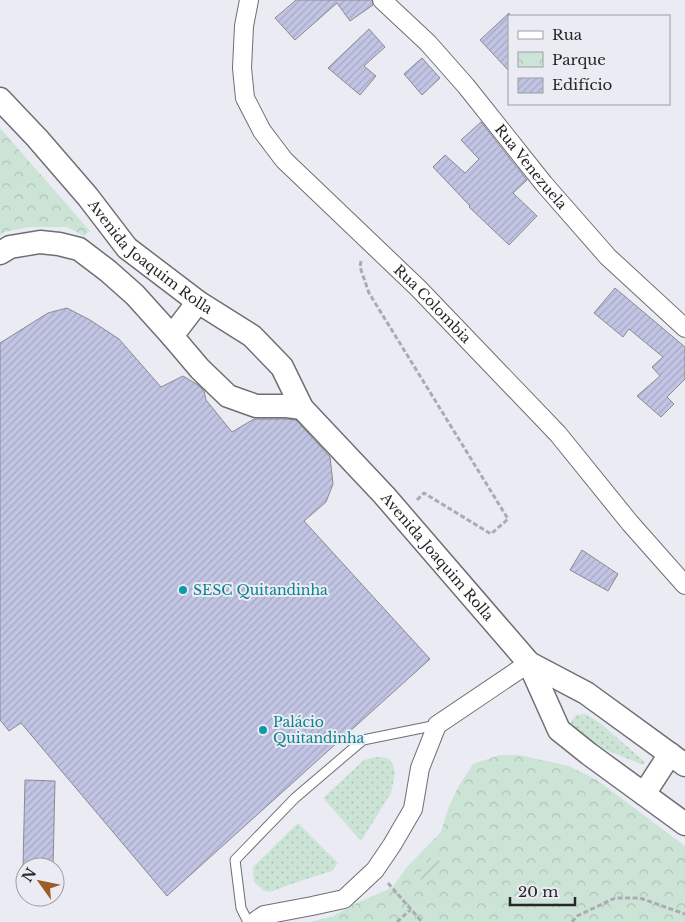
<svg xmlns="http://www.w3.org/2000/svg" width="685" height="922" font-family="'Libre Baskerville',serif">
  <defs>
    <pattern id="grass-dots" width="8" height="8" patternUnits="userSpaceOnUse" patternTransform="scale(1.25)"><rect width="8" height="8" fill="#cce4d6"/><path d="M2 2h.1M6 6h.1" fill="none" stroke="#afc4b8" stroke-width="1.8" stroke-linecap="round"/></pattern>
    <pattern id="park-crowns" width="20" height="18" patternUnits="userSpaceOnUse" patternTransform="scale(1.25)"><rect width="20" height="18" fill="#cce4d6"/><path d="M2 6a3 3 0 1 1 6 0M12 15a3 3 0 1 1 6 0" fill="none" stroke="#afc4b8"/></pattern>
    <pattern id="garden-furrows" width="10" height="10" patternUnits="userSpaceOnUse" patternTransform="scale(1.25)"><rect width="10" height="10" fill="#cce4d6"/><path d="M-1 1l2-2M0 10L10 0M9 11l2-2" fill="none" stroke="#afc4b8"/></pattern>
    <pattern id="building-hatch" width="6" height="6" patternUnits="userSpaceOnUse" patternTransform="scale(1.25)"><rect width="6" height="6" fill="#c1c4e3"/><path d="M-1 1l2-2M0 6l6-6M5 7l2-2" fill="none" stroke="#a6a8c3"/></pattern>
  </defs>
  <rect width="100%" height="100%" fill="#ebecf3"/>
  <path fill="url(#grass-dots)" d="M585 714 599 722 645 762 643 765 589 743 571 729V722L576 715Z
    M376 757H382L389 759 393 764 395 774 391 793 361 841 323 798 364 760Z
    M298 823 338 863 332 871 300 881 270 892 264 891 254 882 253 867Z"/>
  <path fill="url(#park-crowns)" d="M0 128 90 231 84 236 67 227H29L5 232 0 235Z
    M500 755H519L569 766 597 780 685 846V922H310L333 916 357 903 393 887 406 868 441 832 448 809 458 787 473 764Z"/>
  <path fill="url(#garden-furrows)" d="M435 854 443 866 424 885 418 875Z"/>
  <path fill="url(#building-hatch)" stroke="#8a8b91" d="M296 0H372L373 5 350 21 337 3 295 40 275 18Z
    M509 13V71L480 40Z
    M369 29 385 47 364 66 376 76 360 95 328 68Z
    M422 58 440 78 422 95 404 74Z
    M481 122 527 180 513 193 537 216 509 245 469 207 470 206 433 167 445 155 465 173 479 159 461 140Z
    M615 288 685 347V379L667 397 674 404 661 417 637 396 660 376 652 367 663 357 629 329 623 337 594 313Z
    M67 308 90 320 119 339 161 387 183 376 198 385 204 391 206 400 232 432 254 419H286L296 420 330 457 333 484 326 502 304 521 430 659 167 896 21 723 9 731 0 720V343L48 313Z
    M582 550 618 574 608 591 570 570Z
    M25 780 55 781 53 867H23Z"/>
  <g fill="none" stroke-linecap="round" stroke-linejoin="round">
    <g stroke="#6e6f75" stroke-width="11">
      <path id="service" d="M248 922 241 908 235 860 295 798 363 740 437 725"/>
    </g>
    <g stroke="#6e6f75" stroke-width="20">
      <g id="minor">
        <path id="s1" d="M249 0 244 26 242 68 245 98 262 131 284 160 418 288 558 434 630 523 685 585"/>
        <path id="s2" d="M382 0 428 43 466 86 544 184 608 257 685 328"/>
        <path d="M254 922 264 915 312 906 344 899 375 870 392 845 413 809 420 768 437 725 529 663"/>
      </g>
    </g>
    <g stroke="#6e6f75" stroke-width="25">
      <g id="tertiary">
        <path id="s3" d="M0 99 37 138 88 197 127 248 198 302 252 336 282 367 302 408 384 495 529 663 559 730 589 754 685 824"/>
        <path d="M0 253 10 247 40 242 59 244 79 249 108 271 135 295 172 336 200 369 228 396 256 406H287L302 408"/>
        <path d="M172 336 198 302"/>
        <path d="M529 663 586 693 685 765"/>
        <path d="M644 794 670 754"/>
      </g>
    </g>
    <path stroke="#abacb1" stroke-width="3" stroke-dasharray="5 2.5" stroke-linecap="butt" d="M361 261 360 267 369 293 508 519 491 534 424 493 416 501
      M388 883 422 922
      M397 922 411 909
      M572 922 577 916 615 898H640L685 914"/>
    <use href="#service" stroke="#fff" stroke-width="9"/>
    <use href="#minor" stroke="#fff" stroke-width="18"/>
    <use href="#tertiary" stroke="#fff" stroke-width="22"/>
  </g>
  <g fill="#0f9aa8" stroke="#ebecf3" stroke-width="2">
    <circle cx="183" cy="590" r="5"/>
    <circle cx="263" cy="730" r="5"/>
  </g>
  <g text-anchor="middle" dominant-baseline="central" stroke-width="4" stroke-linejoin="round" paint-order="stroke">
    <g font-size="14" fill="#27272a" stroke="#ebecf3">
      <text stroke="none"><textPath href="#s2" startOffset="224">Rua Venezuela</textPath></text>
      <text stroke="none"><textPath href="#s3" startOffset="219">Avenida Joaquim Rolla</textPath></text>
      <text stroke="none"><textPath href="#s1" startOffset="379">Rua Colombia</textPath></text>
      <text stroke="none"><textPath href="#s3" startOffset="639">Avenida Joaquim Rolla</textPath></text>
    </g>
    <g font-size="14" fill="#0d838f" stroke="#ebecf3" text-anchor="start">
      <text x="193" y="590">SESC Quitandinha</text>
      <text x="273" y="722">Palácio<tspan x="273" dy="16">Quitandinha</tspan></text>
    </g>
  </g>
  <rect x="508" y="15" width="162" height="90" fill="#ebecf3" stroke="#9d9da3"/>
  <rect x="518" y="31" width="25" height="8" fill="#ffffff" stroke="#9d9da3"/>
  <text x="552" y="40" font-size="15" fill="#27272a">Rua</text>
  <rect x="518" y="52" width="25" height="15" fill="url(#park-crowns)" stroke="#9d9da3"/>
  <text x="552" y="65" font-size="15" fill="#27272a">Parque</text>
  <rect x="518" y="78" width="25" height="15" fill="url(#building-hatch)" stroke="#9d9da3"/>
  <text x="552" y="90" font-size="15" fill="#27272a">Edifício</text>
  <g transform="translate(40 882) rotate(303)"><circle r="24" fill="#ebecf3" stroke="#9d9da3"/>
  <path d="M0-4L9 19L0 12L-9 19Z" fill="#9e5c29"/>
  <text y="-8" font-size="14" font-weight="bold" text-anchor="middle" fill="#27272a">N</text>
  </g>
  <path d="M510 897v8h65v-8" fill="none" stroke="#27272a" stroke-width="2.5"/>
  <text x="518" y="897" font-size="15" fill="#27272a" stroke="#ebecf3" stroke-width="4" paint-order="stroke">20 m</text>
</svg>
